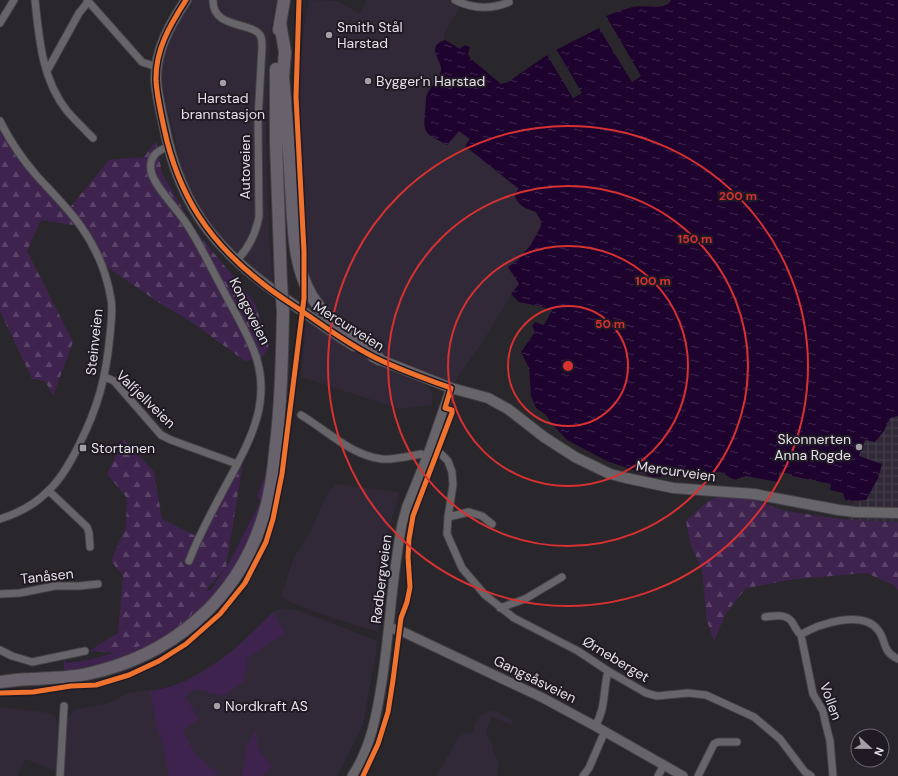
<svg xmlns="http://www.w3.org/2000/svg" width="898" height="776" font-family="'DM Sans',sans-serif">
  <defs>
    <pattern id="industrial-grid" width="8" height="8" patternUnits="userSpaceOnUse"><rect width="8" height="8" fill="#312937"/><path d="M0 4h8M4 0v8" fill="none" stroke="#453e4a"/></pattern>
    <pattern id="forest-firs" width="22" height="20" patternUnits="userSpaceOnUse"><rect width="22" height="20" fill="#3f234f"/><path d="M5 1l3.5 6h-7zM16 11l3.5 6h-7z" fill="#5b4368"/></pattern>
    <pattern id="water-ripples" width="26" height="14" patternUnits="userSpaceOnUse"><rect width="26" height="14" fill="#1f032f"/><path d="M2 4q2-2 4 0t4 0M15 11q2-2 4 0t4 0" fill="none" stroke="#3f274d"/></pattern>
  </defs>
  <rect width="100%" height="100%" fill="#29262c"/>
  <path fill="#312937" d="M191 0H277L271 30 266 133 269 239 273 286 224 243 216 234 193 199 182 173 171 120 162 95 160 78 162 64 168 40Z
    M309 0 338 1 359 13 367 0H448L461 6 444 34 445 40 440 42 437 58 441 65V71L427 94 424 125 425 130 459 131 470 139 465 146 519 189 530 211 536 212 541 221 542 226 530 246 518 260 508 267 519 284 511 295 485 338 453 384 384 357 331 326 308 308 298 147 297 91 305 20Z
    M306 321 374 362 418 381 429 388 432 395V405L400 409 301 377Z
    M335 484 400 492 387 534 380 586 378 632 336 619 292 603 284 599 281 595 294 557 310 533 327 494Z
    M281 608 297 610 378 641 363 725 337 776H63L66 719 76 709 109 703 129 693 139 691 163 689 177 685 192 678 232 651 273 612Z
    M0 707 50 713 55 716 58 724 57 772 25 759 18 776H0Z
    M494 710 513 721 512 725 492 717 486 733 494 749 492 750 499 763 497 776H436L462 732 467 734 472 733 475 723 482 714Z"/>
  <path fill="url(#industrial-grid)" d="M895 416H898V522L848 520 854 501 866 500 868 498 878 478 882 465 859 456 865 440 884 431 890 418Z"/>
  <path fill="#3f234f" d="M276 440 268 492 244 556 205 607 159 642 117 661 64 671V660L67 663 89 660 124 650 193 592 211 590 230 561 260 502 257 496 267 470Z
    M273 612 285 633 246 659 248 663 243 682 222 696 196 689 185 696 199 719 183 729C192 752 197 758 217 772L215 776H169L163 745 157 727 150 691C199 685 240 646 273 612Z
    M256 730 258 748 272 767 262 776H242L247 746Z"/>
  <path fill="url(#forest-firs)" d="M0 132 68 210 109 160 140 157 142 159 156 141 162 173 195 230 255 303 269 348 261 358 245 361 190 321 158 302 103 264 86 227 41 220 27 251 73 342 53 396 45 381 32 379 0 311Z
    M124 439 154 472 162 519 198 537 245 450 226 567 208 588 180 632 119 653 89 651 118 633 123 576 111 561 126 527 127 498 107 474Z
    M719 496H743L785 511 848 520 898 522V590L894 585 866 573 796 579 746 588 726 613 714 641 707 621 702 570 690 543 686 521 708 501Z"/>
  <path fill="url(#water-ripples)" d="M671 0H898V416L890 418 884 431 875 442 865 440 859 456 882 464 878 478 866 500 847 501 845 500 843 493 830 490 831 484 792 476V474L779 472 778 482 746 476 734 480 721 472 653 477 607 461 567 440 553 425 545 414 536 408 531 396 529 368 521 352 535 332 532 326 535 322 544 325 552 310 539 306 519 302 511 294 519 284 508 267 518 260 530 246 541 226V221L536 212C526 209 518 206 514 194L519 189 465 146 470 139 459 131 447 145C426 133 423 136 425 111 426 105 425 97 428 92 432 86 440 79 441 71 443 60 424 47 445 40L460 49 464 45 470 47 468 54 470 58 501 84 508 82 547 55 573 98 581 93 556 50 599 28 632 82 641 76 606 16C615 13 624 9 633 7 644 4 665 12 671 0Z"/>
  <path fill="#29262c" d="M556 49 582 93 573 98 548 54H549L574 95 579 92 554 51Z"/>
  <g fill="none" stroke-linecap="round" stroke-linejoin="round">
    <g stroke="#444246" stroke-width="9">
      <path id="minor" d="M35 0C39 38 42 80 67 111 75 120 84 129 93 138
        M87 0 142 62 157 67
        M213 0C212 30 255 21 261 37 262 40 262 44 262 47L258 120 259 217C255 235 249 248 236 261
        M455 0C473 9 490 10 509 2
        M0 23 14 0
        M47 71 79 13 88 2
        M0 121C10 141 23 160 37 176 59 200 81 221 95 250 103 265 108 282 111 299 113 310 111 323 110 335 106 378 98 407 79 445 71 461 62 478 49 490 36 504 19 513 0 519
        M168 147C156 151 149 157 151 171 154 186 177 209 186 223 199 242 209 264 220 284 231 306 245 328 254 351 274 402 248 444 225 487 212 511 199 535 189 561
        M105 377 114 381 161 435 171 440 237 464
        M301 415C326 430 352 456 382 459 394 460 409 456 421 454L427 457
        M430 450 441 454 448 461 452 472 453 485 448 517 447 534 462 568 485 595 514 618 578 651 608 671 646 693 657 696 688 693 706 695 754 717 780 739 805 772 811 776
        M49 491 87 527 89 533 90 547
        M448 517 469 512 482 516 492 524
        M0 594 20 593 55 586H79L98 584
        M500 608 525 599 562 577
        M765 617C774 616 786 613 792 622 795 626 796 631 801 635 818 623 863 610 878 630 887 641 881 651 898 659
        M801 635 813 694 823 711 825 721 830 741 833 776
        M0 650 12 656 32 662 85 651
        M595 726C606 709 603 690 608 671
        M60 776 64 706
        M583 776 589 768 605 731
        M658 776 664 765
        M698 776 714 744 718 742H737"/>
    </g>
    <g stroke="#444246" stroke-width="11">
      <path id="tertiary" d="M389 628 399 630 543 698 595 726 683 776
        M352 776C371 748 377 713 382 681 390 629 392 575 402 524L407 506 427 457 451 388"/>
    </g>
    <g stroke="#444246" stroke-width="12">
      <path id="secondary" d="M186 0C170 25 155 50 156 81 157 96 161 111 164 125 181 214 222 256 294 305 314 319 333 333 354 346
        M373 357 451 388 488 398 508 409 544 437 575 457 610 474 626 478 673 488 754 494 839 510 855 512 898 513"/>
    </g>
    <g stroke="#444246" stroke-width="14">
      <path id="trunk" d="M280 23 285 52 283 77C286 113 289 149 291 186 294 222 292 263 311 295 327 322 354 340 379 359
        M279 30 284 0
        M276 69V142L281 283
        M0 682C10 681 20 679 30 679 49 678 68 678 87 674 171 656 237 601 263 518 270 497 273 475 275 453 281 406 282 359 283 312"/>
    </g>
    <use href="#minor" stroke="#676569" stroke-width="7"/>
    <use href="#tertiary" stroke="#676569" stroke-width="9"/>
    <use href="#secondary" stroke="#676569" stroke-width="10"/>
    <use href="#trunk" stroke="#68626c" stroke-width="12"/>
    <g stroke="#444246" stroke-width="14" stroke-linecap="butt">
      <path id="trunk-bridge" d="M281 283 283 312"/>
    </g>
    <use href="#trunk-bridge" stroke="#68626c" stroke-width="12"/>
    <g stroke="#201a24" stroke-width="8">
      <path id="cycleway" d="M186 0C170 25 155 50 156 81 157 97 161 113 164 128 178 195 209 242 262 283 274 293 287 301 299 309 322 325 345 342 370 355 396 369 424 378 451 388L445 408 452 410V413L413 516 409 539 408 557 410 587 407 602 401 618 393 680 388 712 378 744 363 776
        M0 693 33 692 71 686 96 685 129 675 159 661 186 644 220 614 245 583 266 542 273 519 282 474 304 298V251L296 97 299 0"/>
    </g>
    <use href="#cycleway" stroke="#ef722f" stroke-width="5"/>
  </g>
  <g fill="none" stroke="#d73132" stroke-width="2">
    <circle cx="568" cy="366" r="60"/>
    <circle cx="568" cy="366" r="120"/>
    <circle cx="568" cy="366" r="180"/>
    <circle cx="568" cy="366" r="240"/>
  </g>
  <g fill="#a39fa6" stroke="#201a24" stroke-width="1.5">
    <circle cx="329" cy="35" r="4"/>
    <circle cx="368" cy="81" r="4"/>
    <circle cx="223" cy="83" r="4"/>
    <circle cx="859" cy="447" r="4"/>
    <rect x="79" y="444" width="8" height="8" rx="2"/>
    <circle cx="217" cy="706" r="4"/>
  </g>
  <g text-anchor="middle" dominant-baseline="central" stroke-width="4" stroke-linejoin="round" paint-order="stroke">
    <g font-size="14" fill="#e4e0e7" stroke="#201a24" text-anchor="start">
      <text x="337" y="27">Smith Stål<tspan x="337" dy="16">Harstad</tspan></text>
      <text x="376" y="81">Bygger'n Harstad</text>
      <text x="223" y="98" text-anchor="middle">Harstad<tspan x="223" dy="16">brannstasjon</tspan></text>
      <text x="851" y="439" text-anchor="end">Skonnerten<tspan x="851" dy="16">Anna Rogde</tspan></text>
      <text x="91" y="448">Stortanen</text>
      <text x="225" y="706">Nordkraft AS</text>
    </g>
    <g font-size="14" fill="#e4e0e7" stroke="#201a24">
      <text transform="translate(245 167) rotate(-90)">Autoveien</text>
      <text transform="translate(250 311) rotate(63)">Kongsveien</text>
      <text transform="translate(349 326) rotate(32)">Mercurveien</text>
      <text transform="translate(94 342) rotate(-84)">Steinveien</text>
      <text transform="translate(146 399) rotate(44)">Valfjellveien</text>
      <text transform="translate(676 471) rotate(8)">Mercurveien</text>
      <text transform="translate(47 576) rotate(-6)">Tanåsen</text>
      <text transform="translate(381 579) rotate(-83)">Rødbergveien</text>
      <text transform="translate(616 659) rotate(31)">Ørneberget</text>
      <text transform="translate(535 679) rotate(26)">Gangsåsveien</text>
      <text transform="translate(831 701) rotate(70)">Vollen</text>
    </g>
  </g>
  <circle cx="568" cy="366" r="6" fill="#d73132" stroke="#201a24" stroke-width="2"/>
  <g font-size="12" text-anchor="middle" font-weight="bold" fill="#d73132" stroke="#201a24" stroke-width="4" stroke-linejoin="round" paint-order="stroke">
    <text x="738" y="200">200 m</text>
    <text x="695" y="243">150 m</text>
    <text x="653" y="285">100 m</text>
    <text x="610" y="328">50 m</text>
  </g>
  <g transform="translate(870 748) rotate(112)"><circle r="19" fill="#201a24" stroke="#6e6972"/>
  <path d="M0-3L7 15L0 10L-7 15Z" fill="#a39fa6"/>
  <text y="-6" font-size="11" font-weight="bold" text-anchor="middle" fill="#e4e0e7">N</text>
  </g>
</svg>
